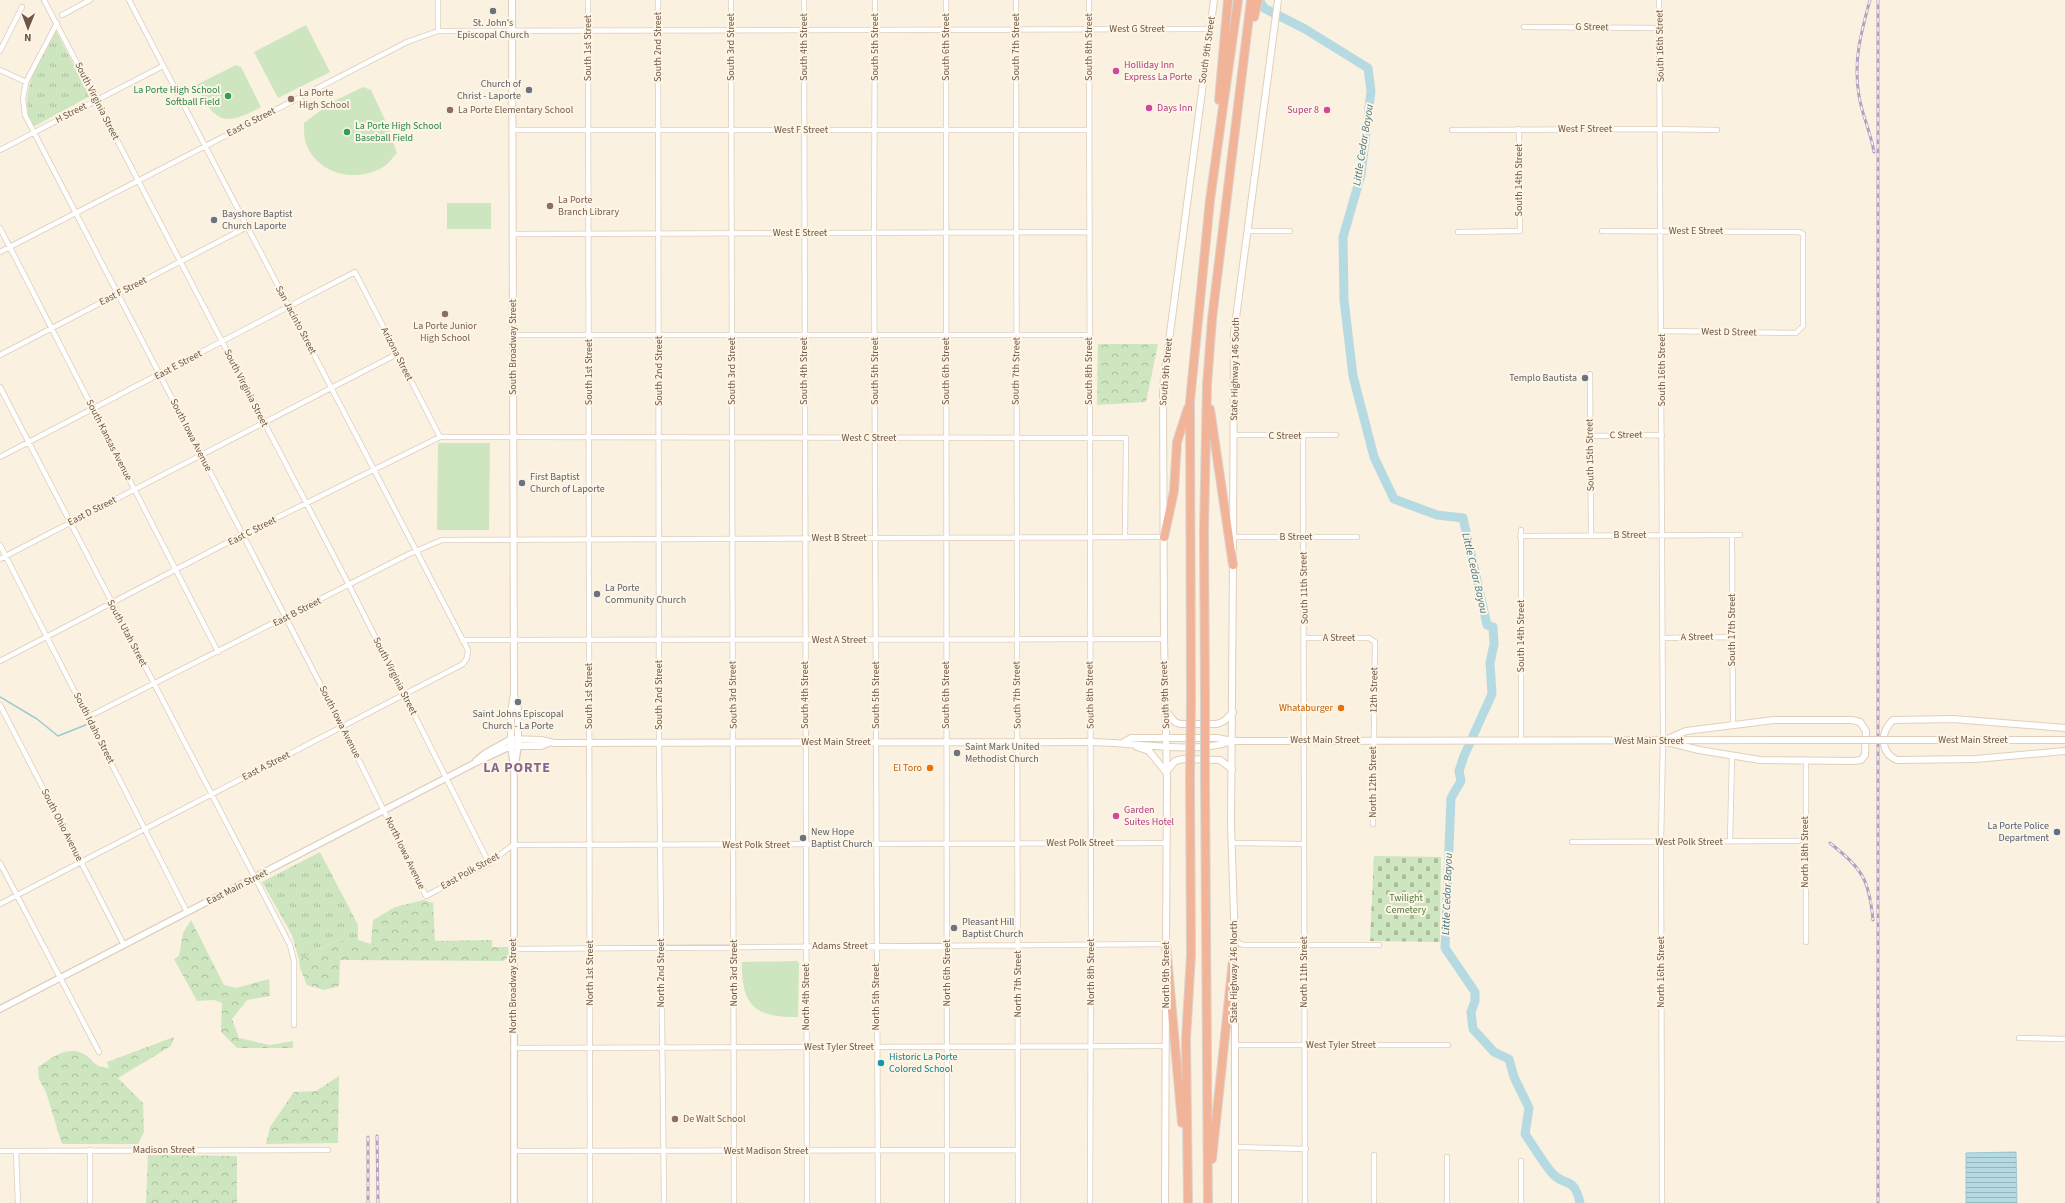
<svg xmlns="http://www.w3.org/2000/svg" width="2065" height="1203" font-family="'Source Sans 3',sans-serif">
  <defs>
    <pattern id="grass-tufts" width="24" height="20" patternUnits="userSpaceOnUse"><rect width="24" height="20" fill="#cee6c0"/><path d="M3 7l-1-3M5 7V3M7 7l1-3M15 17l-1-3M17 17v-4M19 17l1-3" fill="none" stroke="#abbd9e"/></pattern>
    <pattern id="forest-crowns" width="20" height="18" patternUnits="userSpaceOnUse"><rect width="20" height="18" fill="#cee6c0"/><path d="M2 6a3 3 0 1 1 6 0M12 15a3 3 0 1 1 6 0" fill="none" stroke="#abbd9e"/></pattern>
    <pattern id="cemetery-stones" width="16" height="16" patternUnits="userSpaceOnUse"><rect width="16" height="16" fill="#cee6c0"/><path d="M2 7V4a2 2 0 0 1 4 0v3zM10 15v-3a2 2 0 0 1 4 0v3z" fill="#abbd9e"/></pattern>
    <pattern id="water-rules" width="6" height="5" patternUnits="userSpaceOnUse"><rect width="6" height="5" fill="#b6dae2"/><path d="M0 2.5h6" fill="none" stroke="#98b4b9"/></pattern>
  </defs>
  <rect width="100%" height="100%" fill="#faf1e0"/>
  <path fill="url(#grass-tufts)" d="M56 31 90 96 33 127C16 96 39 58 56 31Z
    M320 852 358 925V940L354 949 340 939 299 960 292 935 262 882Z"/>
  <path fill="url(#forest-crowns)" d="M1098 344H1158L1146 402 1097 405Z
    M424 900 433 903 435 941 492 940V947H508L509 957 503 961 340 960 339 986 324 990 307 985 300 968 299 960 340 939 354 948 358 940 371 944 373 920 395 907Z
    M191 920 224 985 236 988 269 979 270 996 247 1000 232 1019 239 1038 270 1045 293 1041V1048H237L221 1032 222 1003 214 1000 197 1001 174 959 179 956 183 933Z
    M174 1037 171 1046 118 1078 143 1103 144 1132 138 1144H62L46 1092 39 1079 38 1067C51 1059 65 1046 82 1053 94 1059 92 1067 109 1068L107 1062Z
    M339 1076 338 1143 266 1144 270 1127 294 1092 316 1091Z
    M148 1155 237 1156V1203H146Z"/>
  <path fill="url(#cemetery-stones)" d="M1374 856 1441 857 1440 942 1370 941Z"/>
  <path fill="#cee6c0" d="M306 25 330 72 278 98 254 52Z
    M236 65 241 67 261 107C224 127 215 123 196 85Z
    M363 87 371 90 385 120 397 153C393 157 389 163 385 166 357 184 316 175 305 141 304 136 304 129 304 123L332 102Z
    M447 203H491V229H447Z
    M438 443H490L489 530H437Z
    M797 961 799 963 798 1017C755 1018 741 1005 742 962Z"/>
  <path fill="url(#water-rules)" stroke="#9dc9d3" d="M2016 1152 2017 1203H1966V1153Z"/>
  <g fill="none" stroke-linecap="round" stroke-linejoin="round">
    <path stroke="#9dc9d3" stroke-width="1.5" d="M0 697 37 719 58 736 88 724"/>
    <path stroke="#b6dae2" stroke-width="9" d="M1259 0 1264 8 1305 29 1368 68 1371 91 1361 175 1343 237 1344 300 1353 376 1374 457 1394 499 1437 515 1463 518 1487 625 1493 627 1494 644 1490 663 1492 694 1464 756 1459 771 1461 781 1451 798 1445 948 1475 992V1001L1471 1012 1473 1029 1494 1052 1509 1059 1514 1077 1529 1108 1525 1134C1534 1147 1542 1161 1552 1173 1565 1188 1574 1175 1580 1203"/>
    <g stroke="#decdbd" stroke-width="6">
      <path id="minor" d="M44 0 349 585 489 863
        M438 0V31
        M588 0 590 1203
        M658 0 659 743 664 1203
        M731 0 734 1203
        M804 0 807 1203
        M875 0 874 237 878 1203
        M946 0 947 1203
        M1016 0 1018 1203
        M1089 0 1091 945 1090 1203
        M1659 0 1663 741 1661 842 1662 1203
        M62 15 90 0
        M57 23 26 82 23 98 25 115 342 726 426 896 489 863 513 845 1166 843
        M1524 27 1660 28
        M0 51 22 7
        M0 70 26 82
        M512 130H1089
        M1452 130 1661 129 1717 130
        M0 150 163 66
        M0 228 218 652
        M1247 231H1290
        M1602 231 1799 232 1803 234V326L1796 333 1662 331
        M1458 232 1520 231 1519 129
        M513 234 1088 232
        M0 252 407 42 438 31 1211 29
        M513 335H1089
        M0 355 247 227
        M1590 374 1591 535
        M0 387 290 945 294 961V1025
        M1234 435H1336
        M1303 436 1305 1203
        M1590 436 1662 435
        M0 457 355 272 440 437
        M1521 530V741
        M1732 535 1733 724
        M1520 536 1740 535
        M1234 537H1357
        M0 545 187 912
        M0 559 397 354
        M1305 638H1369L1375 642 1373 824
        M1662 638 1732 637
        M462 640 1164 639
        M0 661 242 535 440 437 1126 438 1125 537
        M0 705 124 945
        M88 717 409 554 442 540 1164 537
        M1806 762V942
        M1730 841 1732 756
        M1572 842 1798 841 1805 838
        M1232 843 1304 844
        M0 863 99 1052
        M0 904 463 664 467 658 468 650 129 0
        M1235 941 1243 945H1379
        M514 949 1166 944
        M2019 1038 2065 1039
        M1234 1045H1448
        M513 1048 1166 1046
        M1235 1147 1306 1149
        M90 1150V1203
        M0 1151 328 1150
        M16 1151 18 1203
        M514 1151 1018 1150
        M1374 1155V1203
        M1447 1203V1157
        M1521 1203V1161"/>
    </g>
    <g stroke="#decdbd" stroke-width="8">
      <path id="tertiary" d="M476 761 484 754 511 739
        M515 765 518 747
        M0 1009 473 764 511 746 514 769V1203"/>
    </g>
    <g stroke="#e2cfbb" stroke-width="8">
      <path id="secondary" d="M512 0 514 694 511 712V746H541L548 743
        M1233 549 1234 333 1278 0
        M1233 561 1231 824 1235 945
        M514 696 518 708V742
        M1167 712 1175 722 1180 724H1217L1224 721 1233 712
        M1774 720H1852L1860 722 1866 731 1865 755 1861 760 1854 761 1760 760 1699 750 1663 741 1686 731Z
        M2065 728 1953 719 1893 720C1880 732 1880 753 1897 760L1975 759 2065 751
        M511 739 541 740 554 743 1091 742C1133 742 1194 755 1232 741
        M1905 740H2065
        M1124 742 1131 738H1217L1232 741 1851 740
        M1137 747 1149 751 1166 772 1175 761 1183 759 1220 760 1232 769
        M1166 947 1167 780 1164 639 1163 386 1214 0
        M1235 977V1203
        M1165 1203 1166 981"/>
    </g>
    <g stroke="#dad4d0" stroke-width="10">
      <path id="motorway" d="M1254 17 1258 0
        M1219 100 1228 0
        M1210 409 1233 565
        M1164 537 1174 491 1177 442 1188 408
        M1205 699 1204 529 1207 385 1212 319 1251 0
        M1191 700 1190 401 1210 200 1238 0
        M1205 780 1208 1203
        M1166 944 1182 1123
        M1212 1159 1235 941
        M1188 1203 1186 1039 1191 955 1190 779"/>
    </g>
    <use href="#minor" stroke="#fff" stroke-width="4.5"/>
    <use href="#tertiary" stroke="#fff" stroke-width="5.5"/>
    <use href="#secondary" stroke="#fff" stroke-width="6"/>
    <use href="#motorway" stroke="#f2b499" stroke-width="8"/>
    <g stroke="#b4a0c2" stroke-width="3">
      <path id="rail" d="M1870 0C1861 33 1853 61 1859 96 1862 115 1871 133 1874 152
        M1878 0V1203
        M1830 843C1862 869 1869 878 1873 920
        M377 1136 378 1203
        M368 1137V1203"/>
    </g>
    <use href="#rail" stroke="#fef5e5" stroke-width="1.5" stroke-dasharray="4.5" stroke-linecap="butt"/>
    <g stroke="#e2cfbb" stroke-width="8" stroke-linecap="butt">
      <path id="secondary-bridge" d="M1851 740H1905"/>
    </g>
    <g stroke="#dad4d0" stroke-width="10" stroke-linecap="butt">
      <path id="motorway-bridge" d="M1205 699V780
        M1190 779 1191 700"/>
    </g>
    <use href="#secondary-bridge" stroke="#fff" stroke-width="6"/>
    <use href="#motorway-bridge" stroke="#f2b499" stroke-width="8"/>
  </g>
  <g fill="#6b7280" stroke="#fef5e5" stroke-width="1.5">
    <circle cx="493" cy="11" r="4"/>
    <circle cx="529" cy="90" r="4"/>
    <circle cx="214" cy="220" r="4"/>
    <circle cx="1585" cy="378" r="4"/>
    <circle cx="522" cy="483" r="4"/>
    <circle cx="597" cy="594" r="4"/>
    <circle cx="518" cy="702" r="4"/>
    <circle cx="957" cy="753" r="4"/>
    <circle cx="803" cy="838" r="4"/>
    <circle cx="954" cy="928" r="4"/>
  </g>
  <g fill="#d1479c" stroke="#fef5e5" stroke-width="1.5">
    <circle cx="1116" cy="71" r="4"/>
    <circle cx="1149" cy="108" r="4"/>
    <circle cx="1327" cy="110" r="4"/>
    <circle cx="1116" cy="816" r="4"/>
  </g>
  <g fill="#2e9e5b" stroke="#fef5e5" stroke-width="1.5">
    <circle cx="228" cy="96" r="4"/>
    <circle cx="347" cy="132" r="4"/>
  </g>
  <g fill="#8d6e63" stroke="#fef5e5" stroke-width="1.5">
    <circle cx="291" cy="99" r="4"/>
    <circle cx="450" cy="110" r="4"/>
    <circle cx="550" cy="206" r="4"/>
    <circle cx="445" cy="314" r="4"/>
    <circle cx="675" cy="1119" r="4"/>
  </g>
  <g fill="#e8710a" stroke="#fef5e5" stroke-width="1.5">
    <circle cx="1341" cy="708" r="4"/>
    <circle cx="930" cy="768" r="4"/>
  </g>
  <circle fill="#5c6f8a" stroke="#fef5e5" stroke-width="1.5" cx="2057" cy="832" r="4"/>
  <circle fill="#0f9aa8" stroke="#fef5e5" stroke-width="1.5" cx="881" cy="1063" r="4"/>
  <g text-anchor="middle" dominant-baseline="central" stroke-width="4" stroke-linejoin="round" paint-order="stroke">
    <g font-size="10" fill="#5b616d" stroke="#fef5e5" text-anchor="start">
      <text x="493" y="23" text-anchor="middle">St. John's<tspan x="493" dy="12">Episcopal Church</tspan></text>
      <text x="521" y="84" text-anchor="end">Church of<tspan x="521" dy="12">Christ - Laporte</tspan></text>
      <text x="222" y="214">Bayshore Baptist<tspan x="222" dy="12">Church Laporte</tspan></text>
      <text x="1577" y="378" text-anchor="end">Templo Bautista</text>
      <text x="530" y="477">First Baptist<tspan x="530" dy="12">Church of Laporte</tspan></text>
      <text x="605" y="588">La Porte<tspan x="605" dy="12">Community Church</tspan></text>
      <text x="518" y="714" text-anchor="middle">Saint Johns Episcopal<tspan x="518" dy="12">Church - La Porte</tspan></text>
      <text x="965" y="747">Saint Mark United<tspan x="965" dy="12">Methodist Church</tspan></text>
      <text x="811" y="832">New Hope<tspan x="811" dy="12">Baptist Church</tspan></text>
      <text x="962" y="922">Pleasant Hill<tspan x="962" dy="12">Baptist Church</tspan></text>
    </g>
    <g font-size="10" fill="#6f5849" stroke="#fef5e5">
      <text transform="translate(1592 27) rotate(1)">G Street</text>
      <text x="1137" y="29">West G Street</text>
      <text transform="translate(1660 46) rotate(-91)">South 16th Street</text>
      <text transform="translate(658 47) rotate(-90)">South 2nd Street</text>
      <text transform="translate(731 47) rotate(-90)">South 3rd Street</text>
      <text transform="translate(804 47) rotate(-90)">South 4th Street</text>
      <text transform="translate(875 47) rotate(-90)">South 5th Street</text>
      <text transform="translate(946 47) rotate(-90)">South 6th Street</text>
      <text transform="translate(1016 47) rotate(-90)">South 7th Street</text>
      <text transform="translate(1089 47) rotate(-90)">South 8th Street</text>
      <text transform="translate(588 48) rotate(-90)">South 1st Street</text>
      <text transform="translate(1207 50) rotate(-82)">South 9th Street</text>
      <text transform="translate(97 101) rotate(63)">South Virginia Street</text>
      <text transform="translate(71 113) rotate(-27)">H Street</text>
      <text transform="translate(251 122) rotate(-27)">East G Street</text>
      <text x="1585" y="129">West F Street</text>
      <text x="801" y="130">West F Street</text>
      <text transform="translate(1519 180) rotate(-90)">South 14th Street</text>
      <text x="1696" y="231">West E Street</text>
      <text x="800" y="233">West E Street</text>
      <text transform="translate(123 291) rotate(-27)">East F Street</text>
      <text transform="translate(296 320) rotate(62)">San Jacinto Street</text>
      <text transform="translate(1729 332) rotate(1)">West D Street</text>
      <text transform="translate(513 347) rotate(-90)">South Broadway Street</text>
      <text transform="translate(397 354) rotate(63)">Arizona Street</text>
      <text transform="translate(178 365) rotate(-28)">East E Street</text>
      <text transform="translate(1235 369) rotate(-89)">State Highway 146 South</text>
      <text transform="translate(1662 370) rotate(-90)">South 16th Street</text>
      <text transform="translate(659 371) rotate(-90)">South 2nd Street</text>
      <text transform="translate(732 371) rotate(-90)">South 3rd Street</text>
      <text transform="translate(804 371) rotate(-90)">South 4th Street</text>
      <text transform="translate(875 371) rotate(-90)">South 5th Street</text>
      <text transform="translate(946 371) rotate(-90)">South 6th Street</text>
      <text transform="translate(1016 371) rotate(-89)">South 7th Street</text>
      <text transform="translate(1089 371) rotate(-90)">South 8th Street</text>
      <text transform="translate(589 372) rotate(-90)">South 1st Street</text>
      <text transform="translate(1166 372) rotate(-85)">South 9th Street</text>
      <text transform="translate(246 388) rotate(63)">South Virginia Street</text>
      <text transform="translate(191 435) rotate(63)">South Iowa Avenue</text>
      <text transform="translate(1626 435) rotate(-1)">C Street</text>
      <text x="1285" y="436">C Street</text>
      <text x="869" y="438">West C Street</text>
      <text transform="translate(109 440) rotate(63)">South Kansas Avenue</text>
      <text transform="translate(1590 455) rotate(-91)">South 15th Street</text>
      <text transform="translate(92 511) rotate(-27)">East D Street</text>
      <text transform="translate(252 531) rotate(-27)">East C Street</text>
      <text x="1630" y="535">B Street</text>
      <text x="1296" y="537">B Street</text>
      <text x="839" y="538">West B Street</text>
      <text transform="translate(1304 588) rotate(-91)">South 11th Street</text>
      <text transform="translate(297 612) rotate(-27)">East B Street</text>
      <text transform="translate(1732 630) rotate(-90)">South 17th Street</text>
      <text transform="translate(127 633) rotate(62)">South Utah Street</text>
      <text transform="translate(1521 636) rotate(-90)">South 14th Street</text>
      <text transform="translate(1697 637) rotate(-1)">A Street</text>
      <text x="1339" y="638">A Street</text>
      <text x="839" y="640">West A Street</text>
      <text transform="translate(395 676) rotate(63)">South Virginia Street</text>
      <text transform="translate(1374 690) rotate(-89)">12th Street</text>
      <text transform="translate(659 695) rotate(-90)">South 2nd Street</text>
      <text transform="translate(733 695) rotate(-91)">South 3rd Street</text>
      <text transform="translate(805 695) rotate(-90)">South 4th Street</text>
      <text transform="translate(876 695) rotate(-90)">South 5th Street</text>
      <text transform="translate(946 695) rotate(-90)">South 6th Street</text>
      <text transform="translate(1017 695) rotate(-91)">South 7th Street</text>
      <text transform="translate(1090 695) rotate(-91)">South 8th Street</text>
      <text transform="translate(1165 695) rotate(-92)">South 9th Street</text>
      <text transform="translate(589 696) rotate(-90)">South 1st Street</text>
      <text transform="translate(340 722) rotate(63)">South Iowa Avenue</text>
      <text transform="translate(94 728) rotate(63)">South Idaho Street</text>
      <text x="1325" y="740">West Main Street</text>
      <text x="1973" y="740">West Main Street</text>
      <text x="1649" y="741">West Main Street</text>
      <text x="836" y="742">West Main Street</text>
      <text transform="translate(266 766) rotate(-27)">East A Street</text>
      <text transform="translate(1373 782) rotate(-90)">North 12th Street</text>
      <text transform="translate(62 825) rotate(63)">South Ohio Avenue</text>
      <text x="1689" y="842">West Polk Street</text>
      <text x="1080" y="843">West Polk Street</text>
      <text x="756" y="845">West Polk Street</text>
      <text transform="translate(1805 852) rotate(-90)">North 18th Street</text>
      <text transform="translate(405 853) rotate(64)">North Iowa Avenue</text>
      <text transform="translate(470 871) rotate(-29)">East Polk Street</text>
      <text transform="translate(237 887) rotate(-27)">East Main Street</text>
      <text x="840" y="946">Adams Street</text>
      <text transform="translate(1091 972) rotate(-90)">North 8th Street</text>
      <text transform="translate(1234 972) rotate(-90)">State Highway 146 North</text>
      <text transform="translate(1304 972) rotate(-90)">North 11th Street</text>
      <text transform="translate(1661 972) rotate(-90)">North 16th Street</text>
      <text transform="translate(590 973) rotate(-90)">North 1st Street</text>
      <text transform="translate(661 973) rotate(-90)">North 2nd Street</text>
      <text transform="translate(734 973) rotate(-90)">North 3rd Street</text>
      <text transform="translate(947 973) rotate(-90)">North 6th Street</text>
      <text transform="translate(1166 975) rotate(-90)">North 9th Street</text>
      <text transform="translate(1018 984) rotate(-90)">North 7th Street</text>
      <text transform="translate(513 986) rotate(-90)">North Broadway Street</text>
      <text transform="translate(806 997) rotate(-90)">North 4th Street</text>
      <text transform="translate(876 997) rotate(-90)">North 5th Street</text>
      <text x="1341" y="1045">West Tyler Street</text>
      <text x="839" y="1047">West Tyler Street</text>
      <text x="164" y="1150">Madison Street</text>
      <text x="766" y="1151">West Madison Street</text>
    </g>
    <g font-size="10" fill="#b23c85" stroke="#fef5e5" text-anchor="start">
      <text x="1124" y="65">Holliday Inn<tspan x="1124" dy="12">Express La Porte</tspan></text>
      <text x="1157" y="108">Days Inn</text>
      <text x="1319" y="110" text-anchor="end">Super 8</text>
      <text x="1124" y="810">Garden<tspan x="1124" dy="12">Suites Hotel</tspan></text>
    </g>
    <g font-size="10" fill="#27864d" stroke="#fef5e5" text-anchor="end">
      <text x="220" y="90">La Porte High School<tspan x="220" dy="12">Softball Field</tspan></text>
      <text x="355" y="126" text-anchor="start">La Porte High School<tspan x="355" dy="12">Baseball Field</tspan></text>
    </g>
    <g font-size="10" fill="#785e54" stroke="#fef5e5" text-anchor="start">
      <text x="299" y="93">La Porte<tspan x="299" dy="12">High School</tspan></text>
      <text x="458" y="110">La Porte Elementary School</text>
      <text x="558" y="200">La Porte<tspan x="558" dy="12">Branch Library</tspan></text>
      <text x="445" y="326" text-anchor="middle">La Porte Junior<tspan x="445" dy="12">High School</tspan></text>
      <text x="683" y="1119">De Walt School</text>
    </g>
    <g font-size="10" fill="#c56008" stroke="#fef5e5" text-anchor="end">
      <text x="1333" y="708">Whataburger</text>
      <text x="922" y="768">El Toro</text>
    </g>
    <g font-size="10" fill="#4e5e75" stroke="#fef5e5" text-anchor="end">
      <text x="2049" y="826">La Porte Police<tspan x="2049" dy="12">Department</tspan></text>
    </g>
    <g font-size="10" fill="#537a44" stroke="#fef5e5">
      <text x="1406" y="898">Twilight<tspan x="1406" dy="12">Cemetery</tspan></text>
    </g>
    <g font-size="10" fill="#0d838f" stroke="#fef5e5" text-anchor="start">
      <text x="889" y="1057">Historic La Porte<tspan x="889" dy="12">Colored School</tspan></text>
    </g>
    <g font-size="11" font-style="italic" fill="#447582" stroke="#fef5e5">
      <text transform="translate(1363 145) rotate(-81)">Little Cedar Bayou</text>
      <text transform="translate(1475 573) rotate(77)">Little Cedar Bayou</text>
      <text transform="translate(1447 894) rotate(-88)">Little Cedar Bayou</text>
    </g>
    <g font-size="14" font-weight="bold" letter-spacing="1" fill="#856592" stroke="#fef5e5">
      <text x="517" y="768">LA PORTE</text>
    </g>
  </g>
  <g transform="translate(28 28) rotate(181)" stroke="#fef5e5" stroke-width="3" paint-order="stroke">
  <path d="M0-3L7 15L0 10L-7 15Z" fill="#6f5849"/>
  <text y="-6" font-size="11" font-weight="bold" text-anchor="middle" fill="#6f5849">N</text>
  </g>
</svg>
